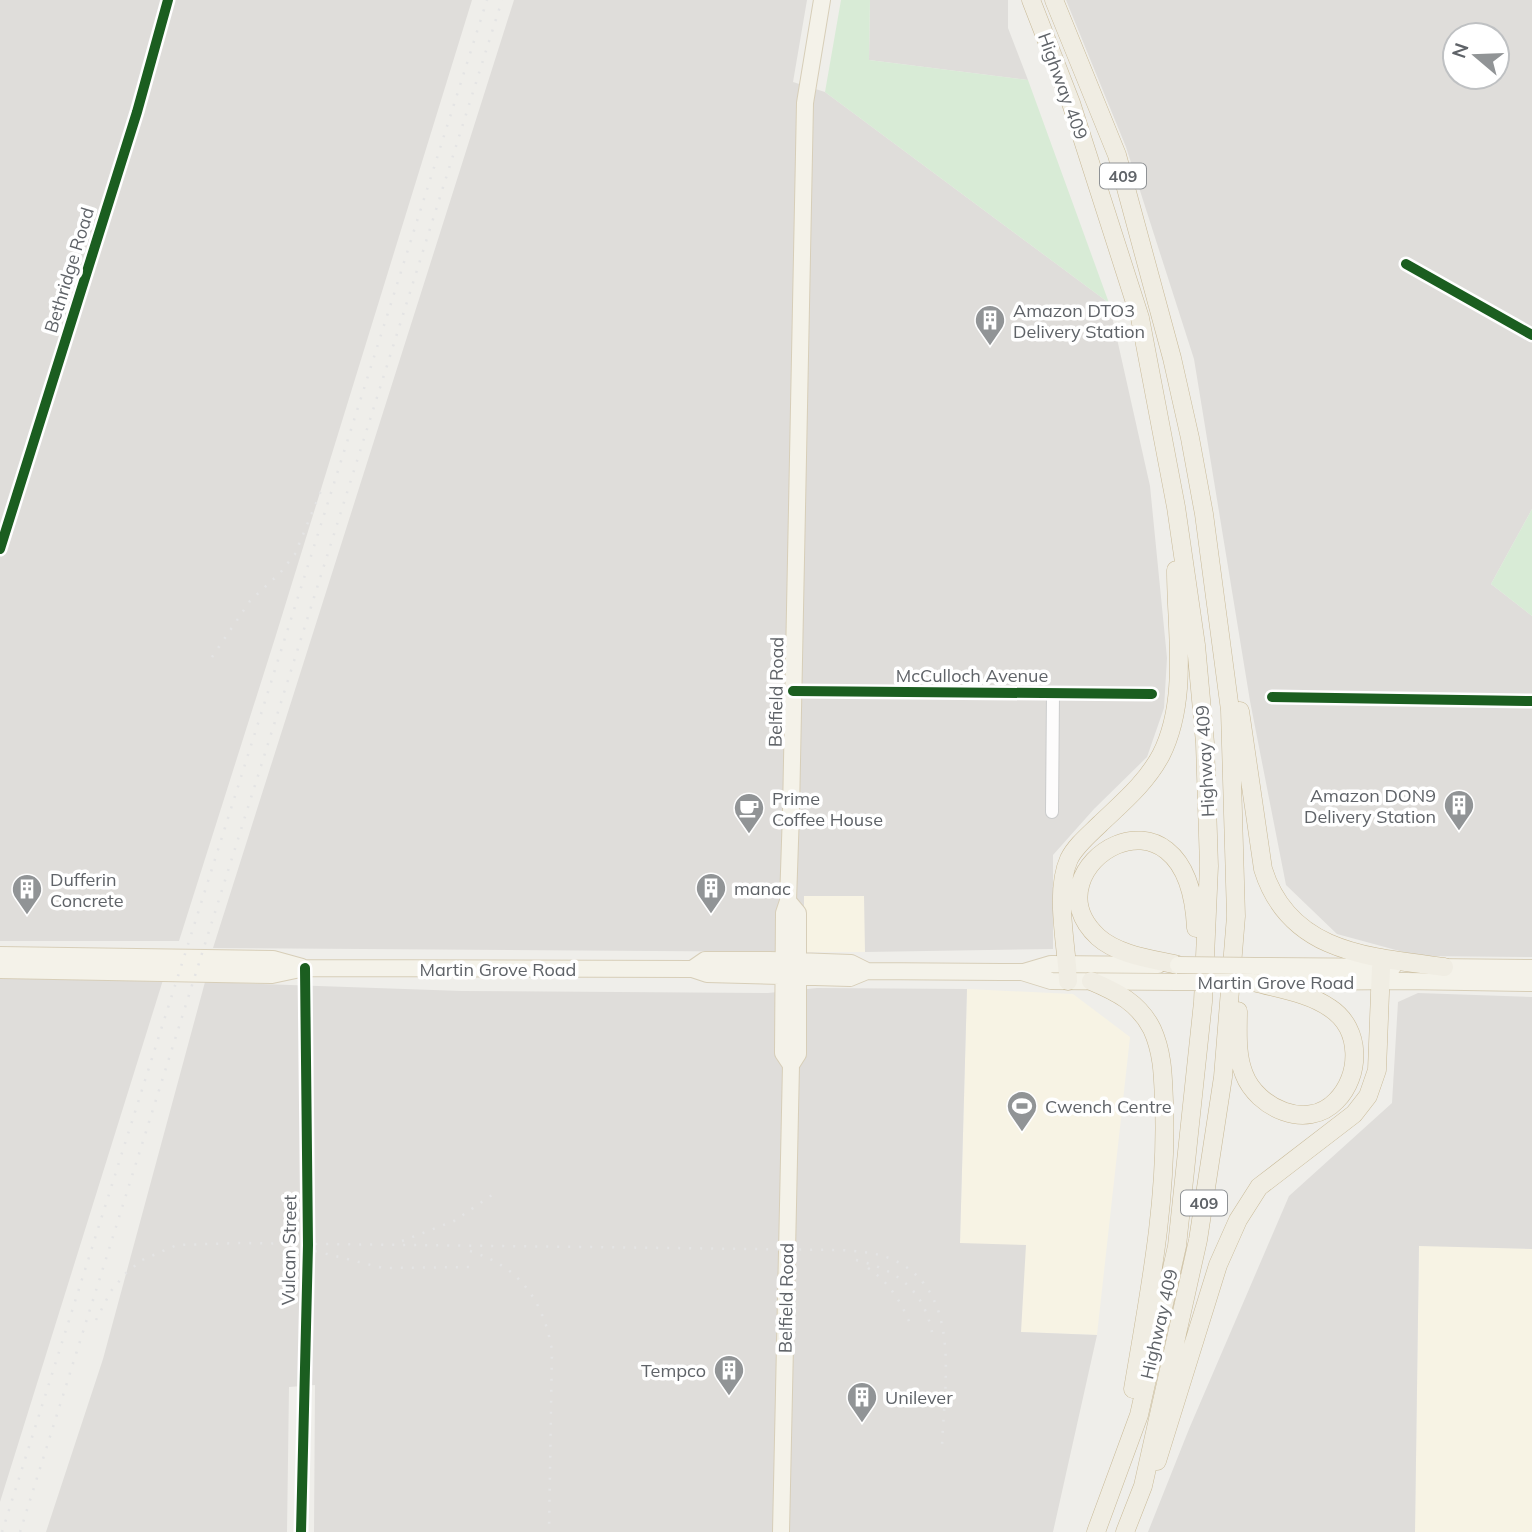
<svg xmlns="http://www.w3.org/2000/svg" width="1532" height="1532" font-family="Mulish,sans-serif">
  <rect width="100%" height="100%" fill="#efeeea"/>
  <path fill="#f7f3e4" d="M804 896H865V952H804Z
    M967 989 1073 994 1130 1037 1097 1335 1021 1332 960 1243Z
    M1419 1245 1532 1249V1532H1415Z"/>
  <path fill="#dfddda" fill-rule="evenodd" d="M0 0H472L276 635 179 941H0Z
    M514 0H807L793 82 825 92 1109 303 1150 486 1167 658 1164 708 1147 757 1094 809 1053 855V949L865 952 864 896H804V952L213 948Z
    M870 0H1008V28L1028 80 869 60Z
    M1066 0H1532V509L1491 584 1532 616V957L1418 956 1337 934 1286 885 1250 701 1194 359 1126 147ZM1455 35H1497V77H1455Z
    M0 977 163 980 0 1502Z
    M205 982 462 991 768 993 817 988 967 989 960 1243 1026 1245 1021 1332 1097 1335 1053 1532H314L315 1385 289 1387 287 1532H46L103 1359Z
    M1418 993 1532 997V1249L1419 1246 1415 1532H1148L1189 1429 1289 1196 1392 1103 1398 1002Z"/>
  <path fill="#d8ebd6" d="M841 0H870L869 60 1028 80 1109 303 825 92Z
    M1532 509V616L1491 584Z"/>
  <g fill="none" stroke-linecap="round" stroke-linejoin="round">
    <g stroke="#cbcccc" stroke-width="14">
      <path id="minor" d="M1406 264 1532 335
        M0 549 137 112 168 0
        M793 691 1152 694
        M1272 697 1532 701
        M1052 812 1053 693
        M301 1532 308 1245 305 968"/>
    </g>
    <g stroke="#d7ceb8" stroke-width="18">
      <path id="major" d="M788 901 798 913V1054L791 1065
        M0 955 273 959 302 967
        M1255 966 1393 967
        M1433 967 1532 968
        M692 969 705 960H770L851 963 867 971
        M0 970 272 975 305 968 692 969 707 974 850 978 867 971 1002 972H1022L1051 981 1177 982
        M1024 972 1051 964 1158 965
        M1267 982 1405 981 1532 983
        M781 1532 791 1065 783 1053 784 913 788 901 791 812 805 103 822 0"/>
    </g>
    <g stroke="#c8b996" stroke-width="19">
      <path id="highway" d="M1031 0 1071 103 1140 318 1176 507 1196 645 1205 743 1209 866 1203 1002 1177 1246 1139 1415 1096 1532
        M1054 0 1117 155 1172 358 1190 438 1204 514 1230 710 1236 916 1223 1077 1198 1240 1143 1486 1125 1532
        M1240 711 1263 869C1289 953 1369 957 1444 967
        M1178 965C1152 959 1118 955 1098 937 1023 868 1188 764 1196 928
        M1068 981C1067 945 1054 893 1069 859 1076 845 1090 834 1101 823 1123 802 1146 783 1161 755 1189 700 1176 630 1176 570
        M1091 981C1117 992 1139 1003 1152 1029 1163 1053 1163 1077 1164 1102 1168 1199 1149 1294 1133 1389
        M1238 1011C1238 1031 1236 1054 1244 1074 1257 1108 1307 1131 1336 1101 1361 1076 1362 1029 1330 1008 1309 993 1279 989 1254 982
        M1157 1461 1218 1265 1238 1220 1259 1187 1354 1114 1368 1096 1377 1070 1381 967"/>
    </g>
    <use href="#minor" stroke="#fdfcfc" stroke-width="12"/>
    <use href="#major" stroke="#f4f2e9" stroke-width="16"/>
    <use href="#highway" stroke="#f0ede3" stroke-width="18"/>
    <path stroke="#e4e4e4" stroke-width="2.5" stroke-dasharray="2 9" stroke-linecap="butt" d="M212 657 250 601 280 573 295 554 323 486
      M402 1241 454 1221 492 1195
      M315 1251 383 1268 474 1267
      M470 1251C520 1267 543 1300 552 1350L549 1532
      M856 1260C897 1270 923 1289 932 1332
      M868 1268C889 1282 902 1303 911 1326
      M96 1320 111 1291 125 1274 142 1260 177 1245 239 1243 840 1250C857 1251 873 1252 889 1258 964 1288 944 1383 942 1447
      M2 1532 487 0
      M20 1532 502 0"/>
    <g stroke="#d7ceb8" stroke-width="18" stroke-linecap="butt">
      <path id="major-bridge" d="M1178 965 1255 966
        M1177 982H1254"/>
    </g>
    <use href="#major-bridge" stroke="#f4f2e9" stroke-width="16"/>
    <g stroke="#fff" stroke-width="15">
      <path id="cycleway" d="M1406 264 1532 335
        M0 549 137 112 168 0
        M793 691 1152 694
        M1272 697 1532 701
        M301 1532 308 1245 305 968"/>
    </g>
    <use href="#cycleway" stroke="#1b5e20" stroke-width="10"/>
  </g>
  <defs>
    <g id="building-pin" transform="scale(1.575)"><path d="M0 17L-7.5 6A9.5 9.5 0 1 1 7.5 6Z" fill="#919496" stroke="#fff"/><path d="M-4-6H4V6H1V3H-1V6H-4ZM-2.5-4.3h1.7v1.8h-1.7ZM.8-4.3h1.7v1.8H.8ZM-2.5-1h1.7V.8h-1.7ZM.8-1h1.7V.8H.8Z" fill="#fff"/></g>
    <g id="cafe-pin" transform="scale(1.575)"><path d="M0 17L-7.5 6A9.5 9.5 0 1 1 7.5 6Z" fill="#919496" stroke="#fff"/><path d="M-5.5-4.5H6V0H3Q3 3.5 0 3.5H-2.5Q-5.5 3.5-5.5 0ZM3-3.2v2h1.7v-2ZM-6 4.5H4V6H-6Z" fill="#fff"/></g>
    <g id="stadium-pin" transform="scale(1.575)"><path d="M0 17L-7.5 6A9.5 9.5 0 1 1 7.5 6Z" fill="#919496" stroke="#fff"/><path d="M0-5a6.5 5 0 1 0 0 10a6.5 5 0 1 0 0-10ZM-3.5-1.8h7v3.6h-7Z" fill="#fff"/></g>
  </defs>
  <g fill-rule="evenodd">
    <use href="#building-pin" x="990" y="320"/>
    <use href="#building-pin" x="1459" y="805"/>
    <use href="#cafe-pin" x="749" y="808"/>
    <use href="#building-pin" x="711" y="888"/>
    <use href="#building-pin" x="27" y="889"/>
    <use href="#stadium-pin" x="1022" y="1106"/>
    <use href="#building-pin" x="729" y="1370"/>
    <use href="#building-pin" x="862" y="1397"/>
  </g>
  <g text-anchor="middle" dominant-baseline="central" stroke-width="7" stroke-linejoin="round" paint-order="stroke">
    <g fill="#fff" stroke="#8f9295" stroke-width="2">
      <rect x="1100" y="163.5" width="46" height="25" rx="5"/>
      <rect x="1181" y="1190.5" width="46" height="25" rx="5"/>
    </g>
    <g font-size="16" font-weight="bold" fill="#5f6368">
      <text x="1123" y="176">409</text>
      <text x="1204" y="1203">409</text>
    </g>
    <g font-size="18" fill="#5f6368" stroke="#fff">
      <text transform="translate(1063 86) rotate(70)">Highway 409</text>
      <text transform="translate(69 270) rotate(-73)">Bethridge Road</text>
      <text x="972" y="675">McCulloch Avenue</text>
      <text transform="translate(776 692) rotate(-89)">Belfield Road</text>
      <text transform="translate(1205 761) rotate(-93)">Highway 409</text>
      <text x="498" y="969">Martin Grove Road</text>
      <text x="1276" y="982">Martin Grove Road</text>
      <text transform="translate(289 1250) rotate(-89)">Vulcan Street</text>
      <text transform="translate(786 1298) rotate(-89)">Belfield Road</text>
      <text transform="translate(1159 1324) rotate(-77)">Highway 409</text>
    </g>
    <g font-size="18" fill="#5f6368" stroke="#fff" text-anchor="start">
      <text x="1013" y="310">Amazon DTO3<tspan x="1013" dy="21">Delivery Station</tspan></text>
      <text x="1436" y="795" text-anchor="end">Amazon DON9<tspan x="1436" dy="21">Delivery Station</tspan></text>
      <text x="772" y="798">Prime<tspan x="772" dy="21">Coffee House</tspan></text>
      <text x="50" y="879">Dufferin<tspan x="50" dy="21">Concrete</tspan></text>
      <text x="734" y="888">manac</text>
      <text x="1045" y="1106">Cwench Centre</text>
      <text x="706" y="1370" text-anchor="end">Tempco</text>
      <text x="885" y="1397">Unilever</text>
    </g>
  </g>
  <g transform="translate(1476 56) rotate(289)"><circle r="33" fill="#ffffff" stroke="#bfc1c3" stroke-width="2"/>
  <path d="M0-5L12 26L0 18L-12 26Z" fill="#919496"/>
  <text y="-10" font-size="19" font-weight="bold" text-anchor="middle" fill="#5f6368">N</text>
  </g>
</svg>
